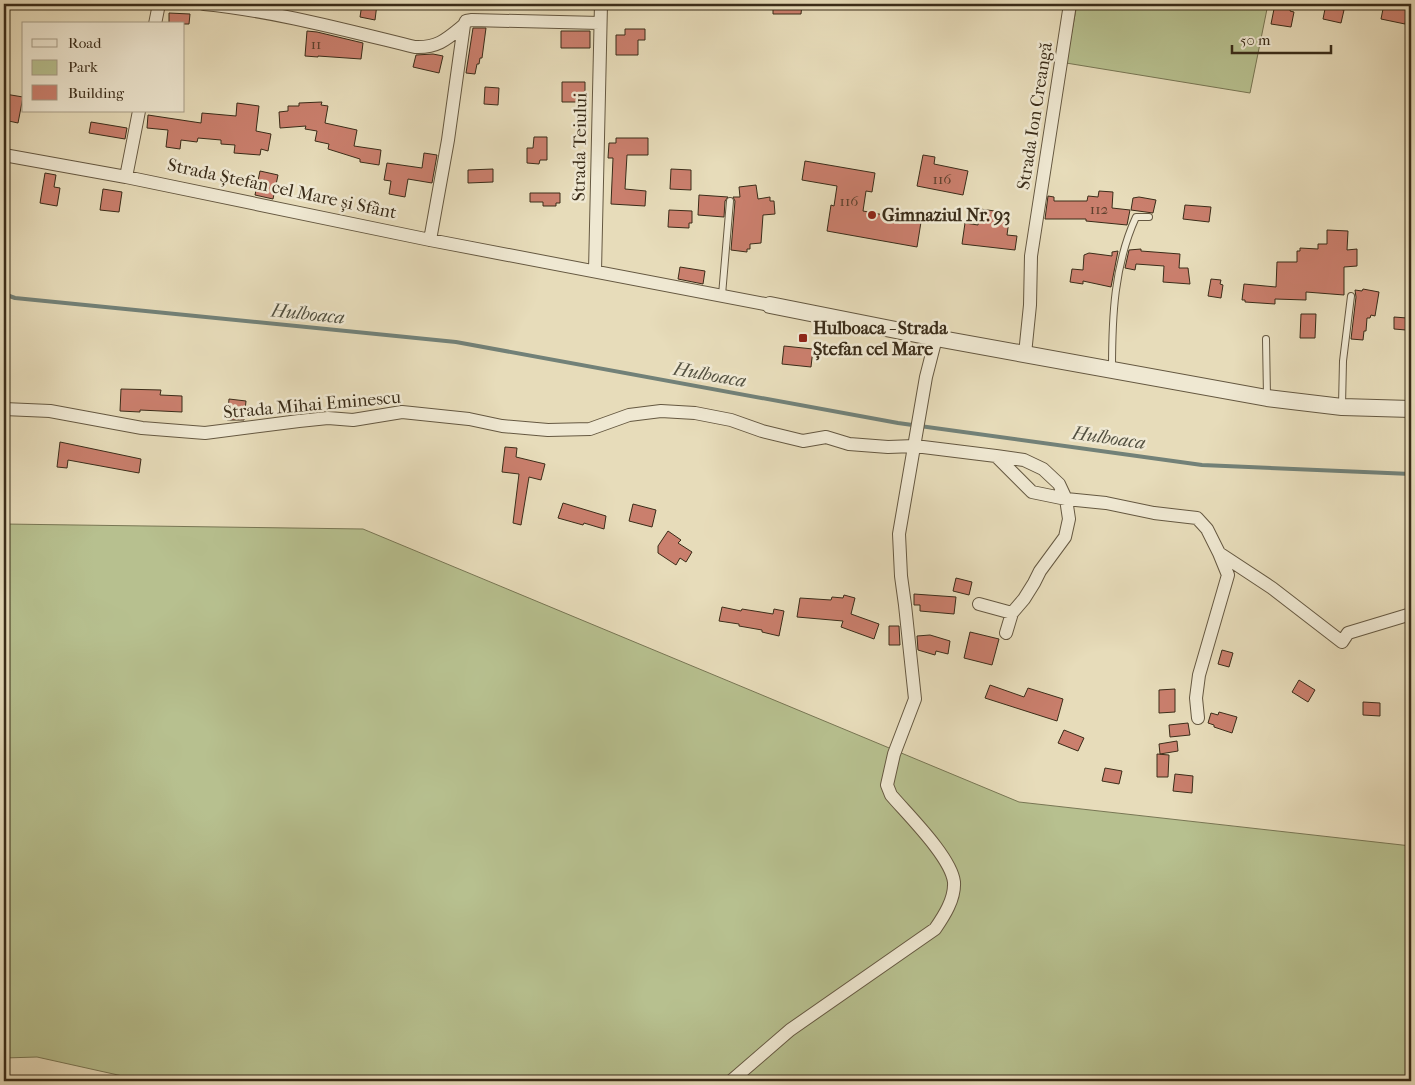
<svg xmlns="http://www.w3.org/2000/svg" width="1415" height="1085" font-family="'IM FELL French Canon',serif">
  <rect width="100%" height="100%" fill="#e7dcba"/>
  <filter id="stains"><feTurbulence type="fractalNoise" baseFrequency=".004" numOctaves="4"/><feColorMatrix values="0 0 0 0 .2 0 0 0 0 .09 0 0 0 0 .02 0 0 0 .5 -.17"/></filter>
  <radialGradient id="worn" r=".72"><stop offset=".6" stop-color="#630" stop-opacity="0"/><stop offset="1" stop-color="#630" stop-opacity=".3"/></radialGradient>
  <path fill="#b7c08f" stroke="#787654" d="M1077 4H1268L1250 93 1066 63Z
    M4 524 363 529 1019 802 1411 846V1081H145L37 1057 4 1058Z"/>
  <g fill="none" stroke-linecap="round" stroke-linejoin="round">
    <path stroke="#728178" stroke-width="4" d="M4 294 15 298 456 342 898 423 1202 465 1411 474"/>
  </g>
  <path fill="#ca7f6d" stroke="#3a2c19" d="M362 4H377L375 20 360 17Z
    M773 4H802L801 14H773Z
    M1275 4H1291L1290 11 1294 12 1291 27 1271 24Z
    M1326 4H1341L1339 9 1344 10 1341 23 1323 19Z
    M1384 4 1408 6 1405 24 1381 19Z
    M169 13 190 14 189 24H169Z
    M473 28H486L482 58H480L479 64H477L475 74 466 73Z
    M625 29H645V40H638V55H616V35H625Z
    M307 31 317 32 363 43 361 59 318 56V57L305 56Z
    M561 31H590V48H561Z
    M433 54 443 56 439 73 413 67 416 55Z
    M562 82H585V102H562Z
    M485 87 499 88 498 105 484 104Z
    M5 94 23 97 18 123 4 120Z
    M322 102 321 105 328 106 325 123 357 130 354 146 381 150 379 165 360 162V159L328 149 329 144 315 141 317 131 305 129 306 126 280 128 279 112 288 111V106H299V103Z
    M237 103 259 106 256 131 271 134 268 151 261 149 260 155 234 153 235 145 221 144V140L198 138 197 142 181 140 180 149 166 147 168 130 147 128 148 115 201 123 202 113 236 116Z
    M91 122 127 128 125 139 89 133Z
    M534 137H547V160H540L539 164 527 163V148H533Z
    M616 138H648V155H627L625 189 646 191 645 206 611 204 613 158H608L609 143H616Z
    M424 153 437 155 432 183 408 179 405 197 389 194 391 181 384 180 387 163 422 168Z
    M923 155 935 157 934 164 968 171 963 195 917 186Z
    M805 161 875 173 872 192 866 191 863 211 921 222 917 247 827 231 831 205 834 206 837 186 802 180Z
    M493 169V182L468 183V170Z
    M671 169 691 170V190L670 189Z
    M260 171 278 175 273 199 255 195Z
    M45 173 56 175 54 187 60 188 57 206 40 203Z
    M756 185 758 199 770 197V201H774L775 214 763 215 761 243 750 244V249H747V252L731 250 735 201 733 197H740L739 187Z
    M103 189 122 192 119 212 100 210Z
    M1099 191 1113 192 1112 208 1130 210 1127 225 1086 221V219H1045L1048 196 1054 197V201H1087L1088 196 1098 197Z
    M530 193H560V203H556V206H543V202H530Z
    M699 195 728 197 725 201 724 217 698 215Z
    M1139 197 1156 200 1153 213 1131 210 1133 198Z
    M1185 205 1211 207 1209 222 1183 219Z
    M980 209 1010 213 1007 235 1017 236 1015 250 962 244 965 223 978 225Z
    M669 210 692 211V223H689V228L668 227Z
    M1327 230 1348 231 1347 250 1357 249V266L1344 267V295L1306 292V300L1275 299V304L1245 302V300H1242L1244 284 1276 287 1277 262H1297V251H1300V248L1318 249V244H1327Z
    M1141 249V251L1180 254 1179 268H1188L1190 284 1163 282 1164 266 1136 264 1135 270 1125 268 1129 250Z
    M1118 251 1111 287 1083 281V284L1070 282 1072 269 1083 270 1084 255 1089 253 1112 256V252Z
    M680 267 705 271 703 284 678 279Z
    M1211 279 1221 280 1220 284 1223 285 1221 298 1208 296Z
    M1363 289 1379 292 1375 316 1371 315 1370 318H1367L1366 331H1364L1363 340 1351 339 1356 297 1355 290 1362 291Z
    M1301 314H1316L1315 338H1300Z
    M1394 317 1407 318 1406 330 1394 329Z
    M784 346 813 349 811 367 782 364Z
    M121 389 161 390 160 395 182 396V412L140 410V412L120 411Z
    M229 399 246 401 244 420H227Z
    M60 442 141 459 139 473 68 460 67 468 57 467Z
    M505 447 517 448 516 457 545 464 541 480 529 477 521 525 513 523 519 474 502 472Z
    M563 503 606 516 604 529 584 523 583 525 558 518Z
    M633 504 656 510 652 527 629 521Z
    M668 531 681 540 678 543 692 552 686 562 680 558 676 565 658 553V546Z
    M956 578 972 582 969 595 953 591Z
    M914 594 956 597 954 614 920 611V605H914Z
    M844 595 855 598 851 614 879 624 874 639 841 627 843 621 797 617 800 598 831 600 832 597 843 598Z
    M722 607 741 611 742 609 773 614 774 609 784 611 779 636 762 632V630L739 626V624L719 621Z
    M889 626H899L900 645H889Z
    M970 632 999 639 992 665 964 658Z
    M930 635 950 641 948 654 936 651 935 655 918 650 917 636Z
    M1222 650 1233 653 1229 667 1218 664Z
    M1299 680 1315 690 1308 702 1292 692Z
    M990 685 1024 697 1028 688 1063 699 1057 721 985 698Z
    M1175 689V712L1159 713V690Z
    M1363 702 1380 703V716L1363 715Z
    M1219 712 1237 717 1232 733 1214 727V725L1208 723 1211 713 1218 715Z
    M1188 723 1190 735 1170 737 1169 725Z
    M1064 730 1084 738 1078 751 1058 743Z
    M1177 741 1178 751 1160 754 1159 744Z
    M1157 754 1169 755 1168 777H1157Z
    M1105 768 1122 771 1119 784 1102 781Z
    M1175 774 1193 776 1192 793 1173 791Z"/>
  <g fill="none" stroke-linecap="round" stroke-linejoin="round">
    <g stroke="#655841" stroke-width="8">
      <path id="service" d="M722 295 730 201
        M1266 339 1267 397
        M1112 369C1112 317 1114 265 1136 217H1149
        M1342 405 1343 361 1351 296"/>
    </g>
    <g stroke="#655841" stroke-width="14">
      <path id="minor" d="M204 4C275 11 345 30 415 47 438 48 447 39 464 25
        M155 24 159 4
        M4 155 126 177 430 240 770 305
        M126 177 139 111
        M430 240 448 140 464 25 466 21 472 20 600 23
        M595 271 601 4
        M1025 354 1030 305 1031 256 1070 4
        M4 409 50 411 142 428 205 433 299 421 328 418 353 420 402 412 469 419 502 426 548 430 590 429 629 415 661 411 695 413 731 420 762 431 803 441 826 437 849 444 888 447 915 446 996 456 1032 492 1066 499 1106 503 1154 513 1197 518 1207 529 1219 553 1228 575 1199 675 1196 698 1198 718
        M996 456 1024 460 1043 469 1059 484 1066 499 1069 519 1065 537 1040 571 1034 583 1024 599 1012 613 1006 633
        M1219 553 1272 588 1342 642 1348 633 1411 614
        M979 604 1012 613
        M731 1081 790 1030 935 929C944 916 955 899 954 882 951 857 908 815 891 795L887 785 894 754 915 699 905 605 901 576 899 534 926 377 936 338"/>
    </g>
    <g stroke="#655841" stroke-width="18">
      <path id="tertiary" d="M770 305 936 338 1267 398 1342 407 1411 409"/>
    </g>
    <use href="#service" stroke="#efe8d2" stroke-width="6"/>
    <use href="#minor" stroke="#efe8d2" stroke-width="12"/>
    <use href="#tertiary" stroke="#efe8d2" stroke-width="16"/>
  </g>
  <g fill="#8f2418" stroke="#efe8d2" stroke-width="2">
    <circle cx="872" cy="215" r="5"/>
    <rect x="798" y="333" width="10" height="10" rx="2.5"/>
  </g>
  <g text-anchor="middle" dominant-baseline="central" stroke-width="5" stroke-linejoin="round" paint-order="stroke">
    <g font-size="15" fill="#5e412e">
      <text x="316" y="44">11</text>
      <text x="942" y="179">116</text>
      <text x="849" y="201">116</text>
      <text x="1099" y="209">112</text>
    </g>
    <g font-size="18" fill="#3a2c19" stroke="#efe8d2">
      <text transform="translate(1035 116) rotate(-81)">Strada Ion Creangă</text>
      <text transform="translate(580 147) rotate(-89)">Strada Teiului</text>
      <text transform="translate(282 189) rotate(12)">Strada Ștefan cel Mare și Sfânt</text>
      <text transform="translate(312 405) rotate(-5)">Strada Mihai Eminescu</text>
    </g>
    <g font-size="18" font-weight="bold" fill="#3a2c19" stroke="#efe8d2" text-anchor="start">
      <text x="882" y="215">Gimnaziul Nr. 93</text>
      <text x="813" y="328">Hulboaca - Strada<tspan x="813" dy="21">Ștefan cel Mare</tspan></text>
    </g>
    <g font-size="19" font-style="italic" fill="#525040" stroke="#efe8d2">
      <text transform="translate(308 314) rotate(6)">Hulboaca</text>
      <text transform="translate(710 375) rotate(10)">Hulboaca</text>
      <text transform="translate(1109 438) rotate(8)">Hulboaca</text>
    </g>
  </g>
  <rect width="1415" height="1085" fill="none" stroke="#e7dcba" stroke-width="20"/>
  <rect x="5" y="5" width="1405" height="1075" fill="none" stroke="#3a2c19" stroke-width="2.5"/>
  <rect x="10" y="10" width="1395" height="1065" fill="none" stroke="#3a2c19"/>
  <rect x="22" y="22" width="162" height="90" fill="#efe8d2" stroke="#a79d88"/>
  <rect x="32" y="39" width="25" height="8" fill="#efe8d2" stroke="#a79d88"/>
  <text x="68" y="48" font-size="15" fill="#3a2c19">Road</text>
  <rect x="32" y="60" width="25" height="15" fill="#b7c08f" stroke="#a79d88"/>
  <text x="68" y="72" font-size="15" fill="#3a2c19">Park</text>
  <rect x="32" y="85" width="25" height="15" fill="#ca7f6d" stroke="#a79d88"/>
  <text x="68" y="98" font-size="15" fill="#3a2c19">Building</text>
  <path d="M1232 45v8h99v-8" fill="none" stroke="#3a2c19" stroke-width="2.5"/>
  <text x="1240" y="45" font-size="15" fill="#3a2c19" stroke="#efe8d2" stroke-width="4" paint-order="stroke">50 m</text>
  <rect width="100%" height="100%" filter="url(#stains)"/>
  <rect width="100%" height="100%" fill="url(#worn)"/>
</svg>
